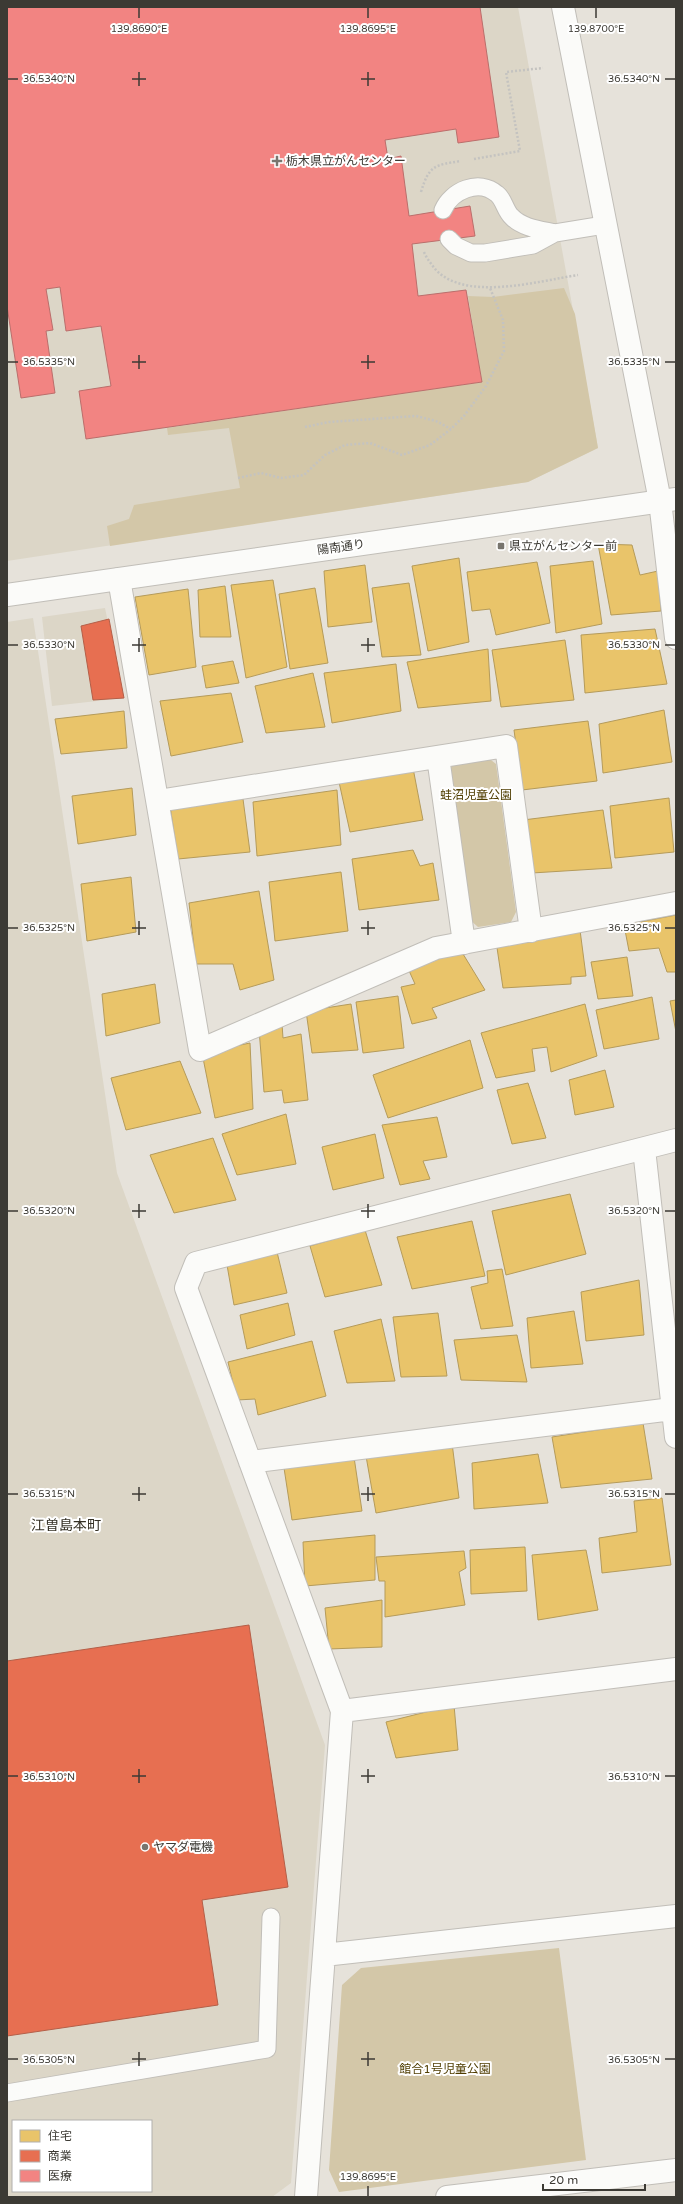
<svg xmlns="http://www.w3.org/2000/svg" width="683" height="2204" font-family="'Varela Round','Noto Sans JP',sans-serif">
  <rect width="100%" height="100%" fill="#e6e2da"/>
  <path fill="#dcd6c7" fill-rule="evenodd" d="M7 7H518L598 448 528 482 7 561Z
    M105 608 124 698 52 706 42 617Z
    M33 618 117 1173 325 1745 291 2183 272 2197H7V622ZM13 2121H151V2191H13Z"/>
  <path fill="#d3c7a8" d="M564 288 575 314 598 448 528 482 110 546 107 526 129 519 134 505 240 488 229 428 168 435 167 428 482 382 468 296 493 297Z
    M486 756 496 764 516 912 511 922 478 927 469 919 449 772 454 761Z
    M559 1948 586 2160 339 2192 329 2170 342 1985 361 1968Z"/>
  <path fill="#e9c46a" stroke="#b59b5a" d="M598 544 632 545 640 575 658 571 661 611 611 615Z
    M459 558 469 642 428 651 412 566Z
    M593 561 602 624 556 633 550 566Z
    M537 562 550 623 496 635 490 609 472 611 467 572Z
    M365 565 372 622 328 627 324 571Z
    M273 580 287 667 246 678 231 585Z
    M409 583 421 655 382 657 372 588Z
    M225 586 231 637H200L198 590Z
    M315 588 328 663 290 669 279 594Z
    M188 589 196 667 149 675 135 597Z
    M655 629 667 684 585 693 581 635Z
    M565 640 574 700 501 707 492 650Z
    M488 649 491 701 418 708 407 662Z
    M233 661 239 683 206 688 202 666Z
    M396 664 401 711 332 723 324 673Z
    M313 673 325 727 266 733 255 686Z
    M231 693 243 742 171 756 160 701Z
    M664 710 672 762 603 773 599 724Z
    M124 711 127 748 61 754 55 719Z
    M588 721 597 781 522 790 514 730Z
    M413 768 423 820 350 832 339 782Z
    M132 788 136 835 78 844 72 796Z
    M337 790 341 845 257 856 253 802Z
    M669 798 674 852 615 858 610 806Z
    M243 799 250 852 178 859 170 806Z
    M603 810 612 868 532 873 523 820Z
    M413 850 420 866 433 863 439 900 359 910 352 859Z
    M341 872 348 931 275 941 269 882Z
    M131 877 136 932 87 941 81 884Z
    M259 891 274 980 240 990 233 964H196L189 903Z
    M676 915V972H667L659 948 629 951 624 925Z
    M580 930 586 976 571 977V984L503 988 496 941Z
    M460 949 485 990 432 1008 437 1018 412 1024 401 987 415 984 406 964Z
    M627 957 633 996 598 999 591 962Z
    M155 984 160 1023 106 1036 102 994Z
    M398 996 404 1048 363 1053 356 1002Z
    M652 997 659 1039 604 1049 596 1010Z
    M676 1000V1032L670 1001Z
    M351 1004 358 1050 312 1053 306 1011Z
    M585 1004 597 1056 551 1072 547 1047 532 1049 535 1071 496 1078 481 1033Z
    M282 1024 283 1038 301 1034 308 1100 284 1103 282 1090 264 1092 259 1029Z
    M470 1040 483 1088 388 1118 373 1075Z
    M250 1043 253 1109 215 1118 202 1053Z
    M180 1061 201 1113 126 1130 111 1078Z
    M605 1070 614 1107 575 1115 569 1080Z
    M528 1083 546 1138 512 1144 497 1090Z
    M286 1114 296 1164 237 1175 222 1134Z
    M437 1117 447 1157 423 1161 430 1179 400 1185 382 1125Z
    M375 1134 384 1178 333 1190 322 1147Z
    M213 1138 236 1200 174 1213 150 1155Z
    M570 1194 586 1254 506 1275 492 1211Z
    M472 1221 485 1276 412 1289 397 1237Z
    M365 1230 382 1285 325 1297 310 1246Z
    M277 1252 287 1293 234 1305 227 1265Z
    M502 1269 513 1326 481 1329 471 1287 488 1283 487 1271Z
    M639 1280 644 1335 586 1341 581 1292Z
    M288 1303 295 1335 247 1349 240 1315Z
    M574 1311 583 1364 531 1368 527 1318Z
    M438 1313 447 1376 401 1377 393 1317Z
    M381 1319 395 1381 347 1383 334 1331Z
    M517 1335 527 1382 461 1380 454 1340Z
    M312 1341 326 1396 258 1415 255 1399 237 1400 228 1362Z
    M643 1423 652 1479 561 1488 552 1437Z
    M452 1443 459 1498 376 1513 366 1456Z
    M538 1454 548 1503 474 1509 472 1463Z
    M354 1457 362 1511 292 1520 284 1468Z
    M662 1498 671 1565 602 1573 599 1538 637 1532 634 1501Z
    M375 1535V1580L305 1586 303 1542Z
    M525 1547 527 1591 471 1594 470 1550Z
    M586 1550 598 1610 538 1620 532 1555Z
    M464 1551 466 1568 459 1572 465 1605 385 1617V1581H379L376 1557Z
    M382 1600V1647L329 1649 325 1608Z
    M454 1705 458 1750 396 1758 386 1722Z"/>
  <path fill="#e76f51" stroke="#b45f48" d="M109 619 124 698 93 700 81 626Z
    M249 1625 288 1887 202 1900 218 2005 7 2036V1661Z"/>
  <path fill="#f28482" stroke="#bb6e6b" d="M7 7H480L499 137 458 143 456 129 385 140 388 159 401 156 409 216 470 206 475 236 412 244 418 296 466 290 482 382 86 439 79 391 111 386 101 326 66 331 60 287 46 289 53 330 46 331 55 393 21 398 7 306Z"/>
  <g fill="none" stroke-linecap="round" stroke-linejoin="round">
    <g stroke="#c1beb8" stroke-width="19">
      <path id="service" d="M443 210C451 191 479 178 497 194 504 199 505 211 512 217 522 228 542 230 555 233
        M449 239 456 246 471 253H485L533 245 555 233 604 225
        M7 2093 267 2049 271 1917"/>
    </g>
    <g stroke="#c1beb8" stroke-width="24">
      <path id="minor" d="M563 7 660 501 676 638
        M119 579 200 1050 436 948 676 903
        M438 757 464 943
        M158 801 506 746 531 931
        M644 1149 676 1437
        M250 1462 672 1409
        M342 1711 676 1669
        M324 1955 676 1916
        M306 2197 342 1711 186 1288 196 1263 676 1140
        M447 2197 676 2170"/>
    </g>
    <g stroke="#c1beb8" stroke-width="24">
      <path id="tertiary" d="M7 595 676 499"/>
    </g>
    <path stroke="#c4c3c0" stroke-width="2.5" stroke-dasharray="2 2" stroke-linecap="butt" d="M474 159 520 151 506 72 543 68
      M421 192C429 165 435 165 461 161
      M424 252C426 257 429 261 432 265 459 304 538 281 578 275
      M305 427 329 422 416 416 436 421 451 429
      M238 478 261 473 281 478 304 475 325 455 345 445 370 443 402 455 430 445 451 429 464 416 486 386 504 351 503 320 490 288"/>
    <use href="#service" stroke="#fbfbf9" stroke-width="17"/>
    <use href="#minor" stroke="#fbfbf9" stroke-width="22"/>
    <use href="#tertiary" stroke="#fbfbf9" stroke-width="22"/>
  </g>
  <path fill="none" stroke="#3c3a34" stroke-width="1.5" d="M139 8V18M368 8V18M596 8V18M139 72V86M368 72V86M8 79H18M132 79H146M361 79H375M665 79H675M139 355V369M368 355V369M8 362H18M132 362H146M361 362H375M665 362H675M139 638V652M368 638V652M8 645H18M132 645H146M361 645H375M665 645H675M139 921V935M368 921V935M8 928H18M132 928H146M361 928H375M665 928H675M139 1204V1218M368 1204V1218M8 1211H18M132 1211H146M361 1211H375M665 1211H675M139 1487V1501M368 1487V1501M8 1494H18M132 1494H146M361 1494H375M665 1494H675M139 1769V1783M368 1769V1783M8 1776H18M132 1776H146M361 1776H375M665 1776H675M139 2052V2066M368 2052V2066M8 2059H18M132 2059H146M361 2059H375M665 2059H675M368 2186V2196"/>
  <g fill="#78756e" stroke="#fff" stroke-width="1.5">
    <path d="M275 155h4v4h4v4h-4v4h-4v-4h-4v-4h4z"/>
    <rect x="497" y="542" width="8" height="8" rx="2"/>
    <circle cx="145" cy="1847" r="4"/>
  </g>
  <g text-anchor="middle" dominant-baseline="central" stroke-width="4" stroke-linejoin="round" paint-order="stroke">
    <g font-size="12" fill="#3c3a34" stroke="#fff" text-anchor="start">
      <text x="286" y="161">栃木県立がんセンター</text>
      <text x="509" y="546">県立がんセンター前</text>
      <text x="153" y="1847">ヤマダ電機</text>
    </g>
    <g font-size="12" fill="#3c3a34" stroke="#fff">
      <text transform="translate(341 547) rotate(-8)">陽南通り</text>
    </g>
    <g font-size="12" fill="#4f3d00" stroke="#fff">
      <text x="476" y="795">蛙沼児童公園</text>
      <text x="445" y="2069">館合1号児童公園</text>
    </g>
    <g font-size="14" fill="#353025" stroke="#fff">
      <text x="66" y="1525">江曽島本町</text>
    </g>
  </g>
  <g font-size="10" text-anchor="middle" fill="#3c3a34" stroke="#fff" stroke-width="4" stroke-linejoin="round" paint-order="stroke">
    <text x="139" y="32">139.8690°E</text>
    <text x="368" y="32">139.8695°E</text>
    <text x="596" y="32">139.8700°E</text>
    <text x="49" y="82">36.5340°N</text>
    <text x="634" y="82">36.5340°N</text>
    <text x="49" y="365">36.5335°N</text>
    <text x="634" y="365">36.5335°N</text>
    <text x="49" y="648">36.5330°N</text>
    <text x="634" y="648">36.5330°N</text>
    <text x="49" y="931">36.5325°N</text>
    <text x="634" y="931">36.5325°N</text>
    <text x="49" y="1214">36.5320°N</text>
    <text x="634" y="1214">36.5320°N</text>
    <text x="49" y="1497">36.5315°N</text>
    <text x="634" y="1497">36.5315°N</text>
    <text x="49" y="1780">36.5310°N</text>
    <text x="634" y="1780">36.5310°N</text>
    <text x="49" y="2063">36.5305°N</text>
    <text x="634" y="2063">36.5305°N</text>
    <text x="368" y="2180">139.8695°E</text>
  </g>
  <rect width="683" height="2204" fill="none" stroke="#3c3a34" stroke-width="16"/>
  <rect x="12" y="2120" width="140" height="72" fill="#ffffff" stroke="#b1b0ae"/>
  <rect x="20" y="2130" width="20" height="12" fill="#e9c46a" stroke="#b1b0ae"/>
  <text x="48" y="2140" font-size="12" fill="#3c3a34">住宅</text>
  <rect x="20" y="2150" width="20" height="12" fill="#e76f51" stroke="#b1b0ae"/>
  <text x="48" y="2160" font-size="12" fill="#3c3a34">商業</text>
  <rect x="20" y="2170" width="20" height="12" fill="#f28482" stroke="#b1b0ae"/>
  <text x="48" y="2180" font-size="12" fill="#3c3a34">医療</text>
  <path d="M543 2184v6h102v-6" fill="none" stroke="#3c3a34" stroke-width="2"/>
  <text x="549" y="2184" font-size="12" fill="#3c3a34" stroke="#ffffff" stroke-width="3" paint-order="stroke">20 m</text>
</svg>
